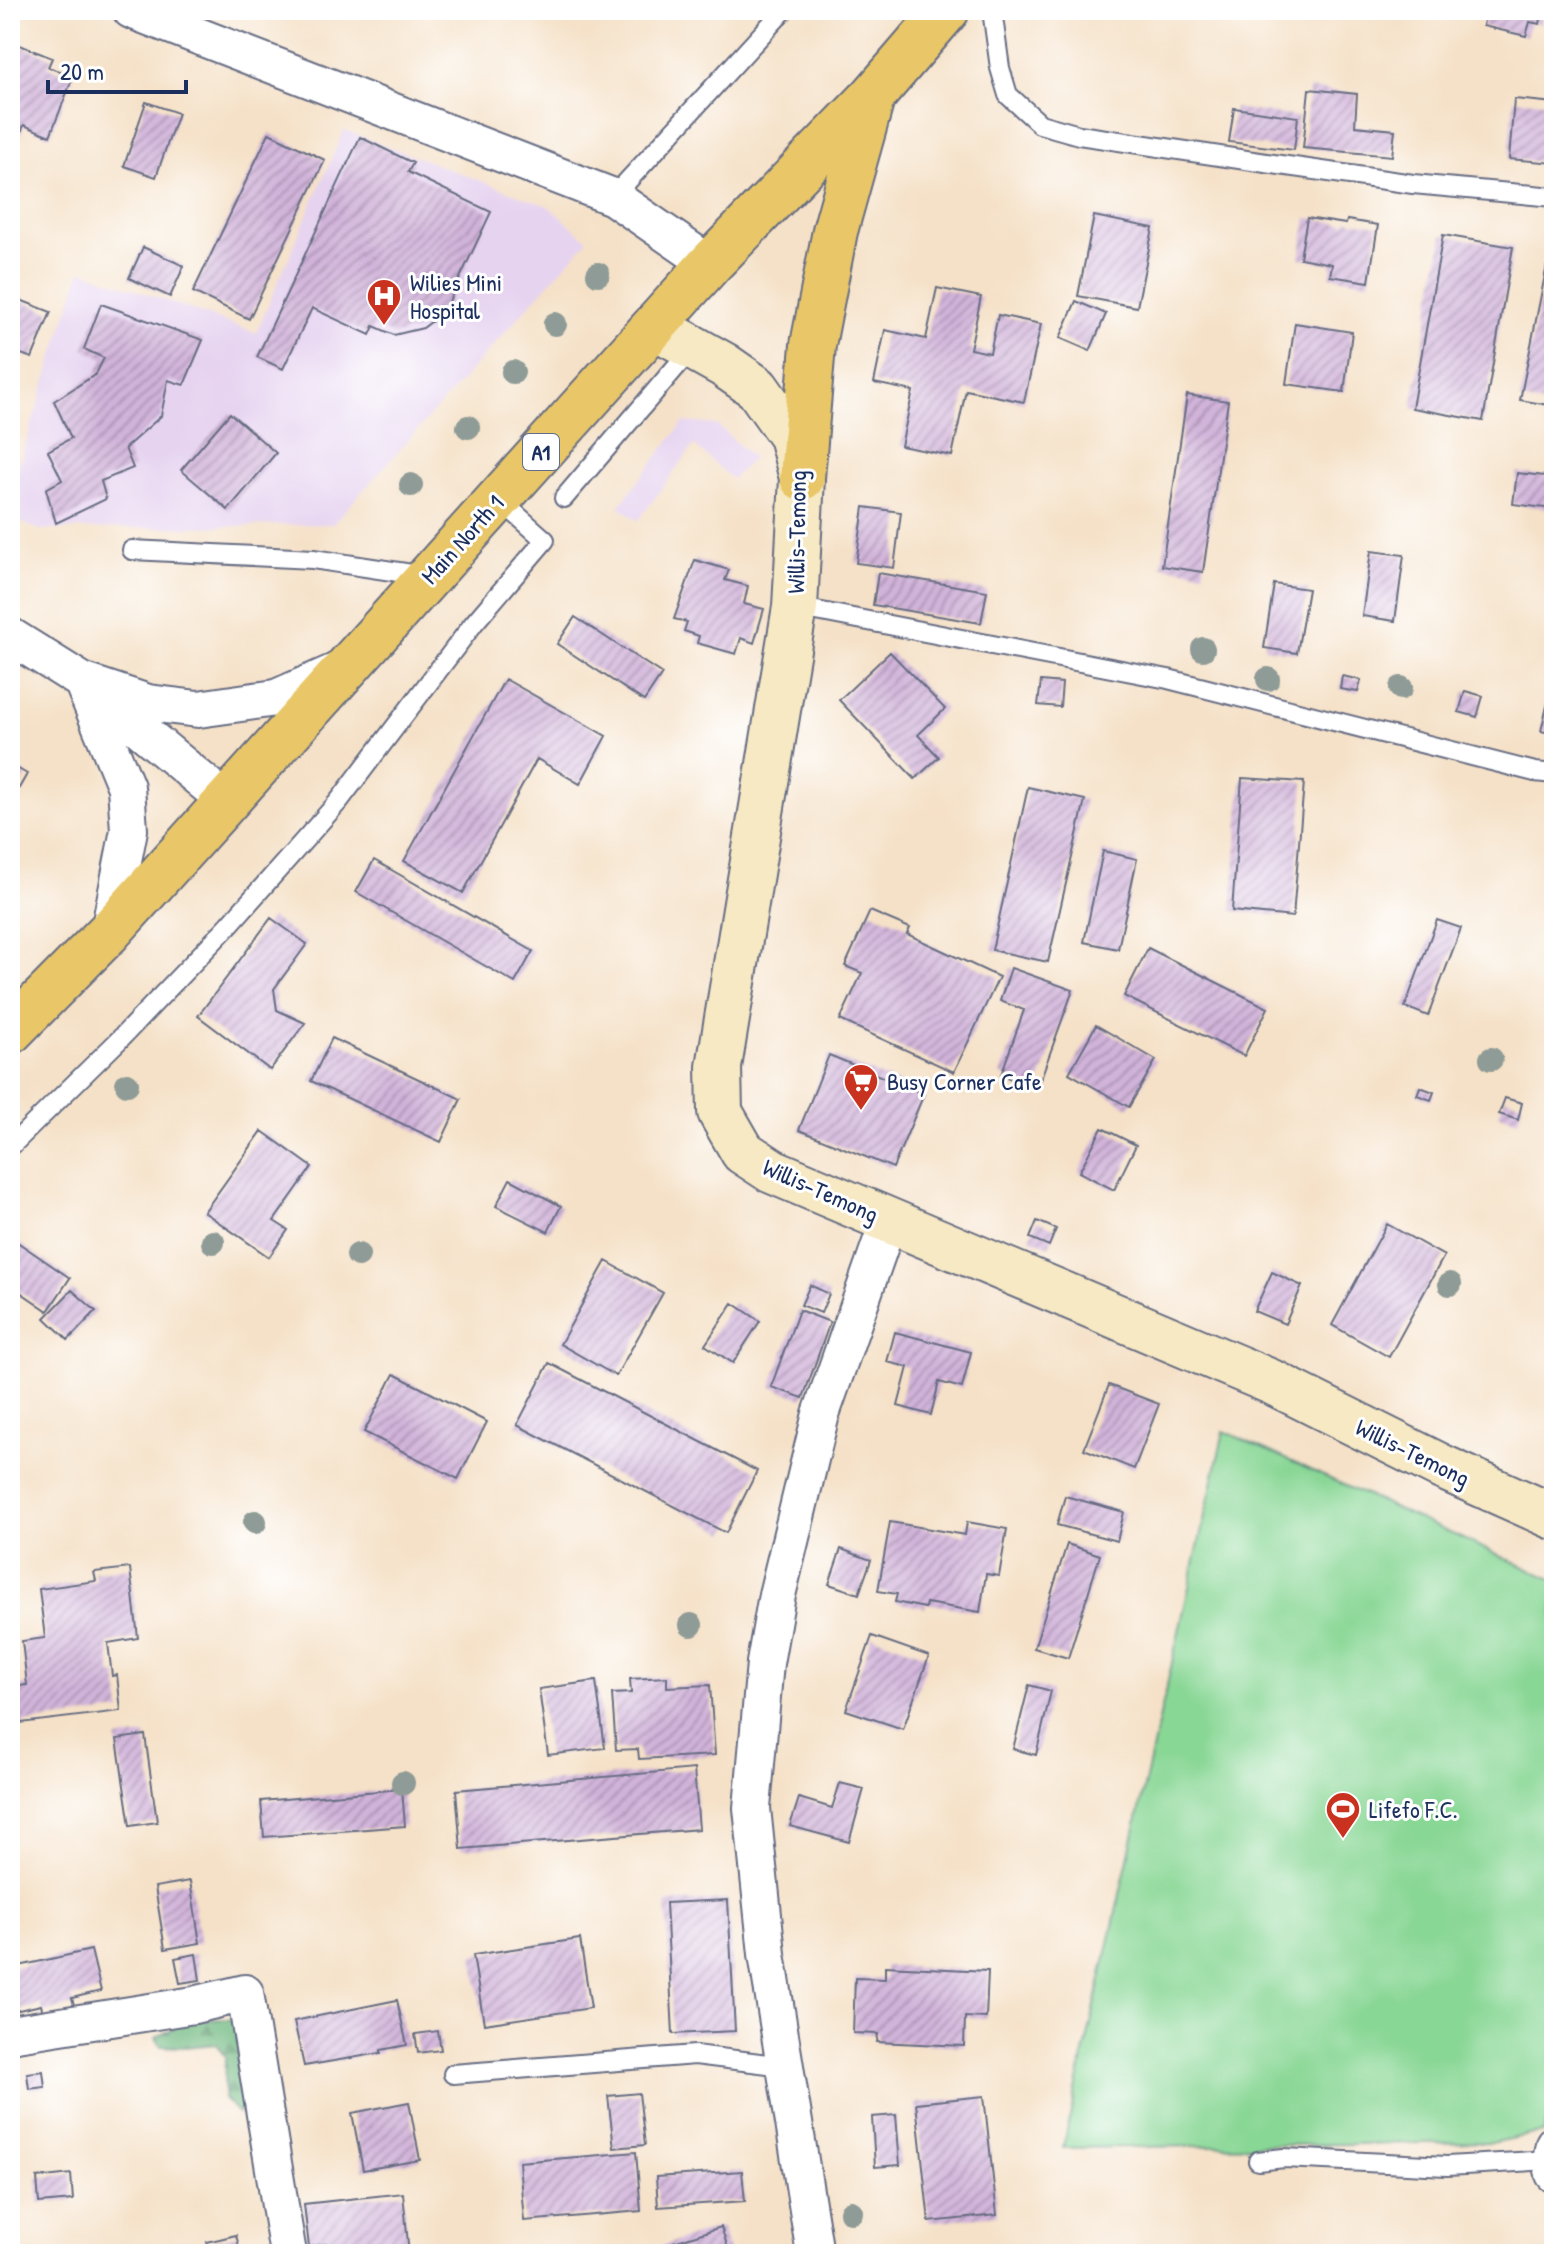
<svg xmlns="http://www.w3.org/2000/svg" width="1564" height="2264" font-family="'Patrick Hand',sans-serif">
  <defs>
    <pattern id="forest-firs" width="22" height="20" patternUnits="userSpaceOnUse" patternTransform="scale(2)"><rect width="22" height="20" fill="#6eb87e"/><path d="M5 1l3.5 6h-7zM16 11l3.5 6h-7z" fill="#5a966a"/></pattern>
    <pattern id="building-hatch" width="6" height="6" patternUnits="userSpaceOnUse" patternTransform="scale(2)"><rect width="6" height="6" fill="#d2b4da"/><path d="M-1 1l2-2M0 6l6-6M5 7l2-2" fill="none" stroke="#aa93b4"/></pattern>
  </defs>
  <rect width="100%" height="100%" fill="#fff"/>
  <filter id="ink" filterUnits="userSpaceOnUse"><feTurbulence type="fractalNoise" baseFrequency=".0125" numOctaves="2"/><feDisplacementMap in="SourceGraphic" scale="16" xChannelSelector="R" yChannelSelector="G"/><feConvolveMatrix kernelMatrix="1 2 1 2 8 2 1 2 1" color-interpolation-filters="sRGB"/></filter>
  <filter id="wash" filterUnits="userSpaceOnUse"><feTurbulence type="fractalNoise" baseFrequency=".006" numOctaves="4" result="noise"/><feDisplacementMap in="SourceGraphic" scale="32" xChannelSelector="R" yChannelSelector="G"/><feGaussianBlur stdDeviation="1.8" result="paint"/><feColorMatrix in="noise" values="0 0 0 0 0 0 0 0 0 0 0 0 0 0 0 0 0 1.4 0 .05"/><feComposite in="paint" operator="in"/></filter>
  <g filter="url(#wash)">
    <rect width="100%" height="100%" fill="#f5e1c7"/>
    <path fill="#e6d3f0" d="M344 130 548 206 588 240 333 524 40 530 10 518V493L81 270 256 333Z
      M684 422 717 425 753 458 732 479 694 445 638 521 619 506Z"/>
    <path fill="url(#forest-firs)" stroke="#44746e" stroke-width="2" d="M221 2019 241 2020 252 2116 237 2112 224 2098 225 2057 216 2044 185 2047 161 2046 156 2038C180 2023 193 2020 221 2019Z"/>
    <path fill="#89d795" stroke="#52837a" stroke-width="2" d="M1224 1431 1554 1580V2100L1544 2132 1495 2142 1063 2148Z"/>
    <g id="blocks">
      <path fill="url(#building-hatch)" d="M1486 10H1543L1540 24 1530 22 1526 36 1483 26Z
        M10 41 52 58 48 67 73 77 50 136 24 125 17 143 10 140Z
        M1309 89 1357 94 1355 126 1395 130 1392 156 1303 148Z
        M1514 99 1554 103V163L1509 159Z
        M146 102 178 113 156 177 124 166Z
        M1234 108 1298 117 1294 150 1229 142Z
        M269 133 325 160 249 319 193 292Z
        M360 137 413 163 408 172 491 212 444 312 423 328 394 335 374 326 370 335 312 308 283 369 257 357Z
        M1094 216 1153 228 1137 307 1078 296Z
        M1307 218 1346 224 1347 220 1378 225 1369 282 1330 276 1332 264 1300 258Z
        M1443 235 1513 247 1483 421 1412 408Z
        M1553 235H1554V406L1520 400Z
        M143 247 184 266 170 297 129 278Z
        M937 288 981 297 970 349 990 353 998 315 1041 324 1024 402 966 390 952 456 901 446 913 391 874 383 885 330 926 339Z
        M10 296 51 312 32 358 13 351 10 357Z
        M1076 301 1106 314 1090 351 1060 338Z
        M101 304 203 340 184 385 168 380 161 416 125 448 133 468 101 481 106 499 56 523 46 489 62 480 48 451 71 438 54 401 96 374 104 358 84 349Z
        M1295 323 1352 332 1344 392 1286 384Z
        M1187 395 1228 401 1203 572 1162 566Z
        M230 413 276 453 228 510 181 470Z
        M1517 473 1554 477V509L1513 504Z
        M864 507 901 512 894 568 856 563Z
        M1371 551 1404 555 1395 621 1362 616Z
        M695 560 729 570 725 580 748 586 744 604 764 609 754 643 741 638 736 654 697 643 699 636 684 631 687 622 674 619Z
        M878 573 987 591 981 623 873 605Z
        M1274 584 1308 589 1297 653 1264 648Z
        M575 617 662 674 644 701 557 644Z
        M890 652 945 709 918 735 939 757 915 779 839 700Z
        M1342 676 1361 680 1358 692 1340 689Z
        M505 679 606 736 580 784 537 759 463 893 404 861Z
        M1041 681 1062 683 1060 707 1038 705Z
        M1553 681H1554V734L1541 731Z
        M1465 691 1483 696 1477 717 1459 712Z
        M10 764 27 774 14 797 10 794Z
        M1242 778 1304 782 1293 917 1232 911Z
        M1028 787 1085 800 1048 962 992 950Z
        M1103 851 1137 859 1118 949 1084 942Z
        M374 860 533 951 515 983 356 892Z
        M870 911 910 928 907 934 999 977 954 1072 840 1020 862 973 845 966Z
        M271 918 307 944 274 989 277 1010 305 1023 270 1070 198 1016Z
        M1437 920 1461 928 1428 1016 1405 1007Z
        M1148 948 1268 1008 1244 1056 1124 996Z
        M1011 968 1073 990 1037 1089 1001 1075 1024 1010 1000 1001Z
        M1096 1025 1156 1060 1129 1107 1069 1073Z
        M332 1038 461 1099 441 1142 311 1081Z
        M829 1055 924 1094 893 1168 799 1130Z
        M1420 1087 1434 1092 1431 1100 1417 1095Z
        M1505 1098 1522 1103 1518 1120 1499 1114Z
        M1102 1128 1136 1145 1114 1190 1079 1172Z
        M262 1131 312 1167 274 1221 288 1230 269 1257 204 1212Z
        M510 1179 561 1206 548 1232 496 1206Z
        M1037 1221 1056 1229 1049 1246 1030 1238Z
        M1387 1224 1444 1256 1389 1357 1332 1325Z
        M10 1237 70 1278 48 1311 10 1285Z
        M606 1261 663 1293 616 1376 560 1344Z
        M1272 1272 1302 1286 1285 1324 1254 1311Z
        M810 1285 829 1294 821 1313 801 1305Z
        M72 1290 96 1311 68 1340 45 1318Z
        M733 1303 760 1321 733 1363 705 1345Z
        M799 1310 830 1322 803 1398 771 1387Z
        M895 1332 971 1352 962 1388 939 1382 931 1415 898 1406 908 1367 887 1362Z
        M549 1363 757 1471 726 1533 517 1425Z
        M394 1374 487 1422 458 1479 364 1432Z
        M1109 1385 1159 1404 1134 1469 1084 1449Z
        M1065 1496 1124 1512 1117 1541 1057 1525Z
        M890 1522 965 1535 967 1522 1007 1529 999 1576 986 1574 980 1612 926 1603 925 1608 895 1602 897 1594 878 1591Z
        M1067 1544 1100 1555 1068 1658 1034 1648Z
        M841 1549 871 1560 859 1594 829 1584Z
        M130 1568 138 1638 108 1643 112 1676 117 1675 121 1711 21 1723 16 1686 27 1685 22 1641 45 1638 39 1589 96 1581 94 1572Z
        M872 1636 929 1656 903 1729 846 1710Z
        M667 1677V1687L710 1685 715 1755 639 1759 638 1749 616 1750 612 1694 631 1693 630 1679Z
        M596 1681 605 1748 548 1755 539 1689Z
        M1029 1685 1051 1691 1036 1755 1013 1749Z
        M145 1735 157 1822 130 1826 117 1739Z
        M694 1769 699 1829 461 1849 456 1790Z
        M840 1783 864 1789 849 1842 790 1826 799 1798 832 1808Z
        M402 1789 405 1826 264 1837 261 1801Z
        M190 1881 200 1943 165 1949 155 1887Z
        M728 1900 735 2031 673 2034 666 1903Z
        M580 1939 591 2008 484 2024 473 1955Z
        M91 1950 101 1991 72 1998 74 2005 43 2013 41 2005 10 2012V1968Z
        M196 1954 200 1980 180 1983 175 1958Z
        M885 1966 988 1971 986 2018 965 2017 964 2046 877 2042 878 2034 853 2033 855 1978 885 1979Z
        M397 2000 407 2045 381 2050V2053L304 2066 294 2021Z
        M438 2031 441 2050 418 2053 415 2034Z
        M43 2071 45 2087 29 2089 27 2073Z
        M639 2093 645 2145 614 2148 608 2096Z
        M984 2096 997 2215 929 2222 916 2103Z
        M409 2102 420 2160 363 2170 352 2113Z
        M896 2115 900 2165 875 2167 872 2117Z
        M636 2152 641 2211 524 2221 519 2162Z
        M742 2171 745 2201 658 2207 656 2177Z
        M71 2174 73 2200 39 2203 37 2178Z
        M403 2193 409 2254H327L326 2244 309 2247 304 2204Z
        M721 2227 730 2254H657L655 2248Z
        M236 2235 241 2254H210L207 2242Z"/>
    </g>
  </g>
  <g filter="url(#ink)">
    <use href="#blocks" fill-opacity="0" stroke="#676d83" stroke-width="2"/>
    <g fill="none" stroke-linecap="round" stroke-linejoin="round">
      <g stroke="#676d83" stroke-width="22">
        <path id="lane" d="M992 10 1000 68 1008 95 1040 124 1079 135 1266 163 1413 184 1554 197
          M613 197 784 10
          M564 498 693 347
          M132 550 313 559 425 576
          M796 607 1168 679 1535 772 1554 774
          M10 1147 119 1040 229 925 339 801 474 623 545 540 499 499
          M453 2074 695 2055 784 2066
          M1258 2161 1284 2158 1447 2166 1551 2160"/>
      </g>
      <g stroke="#676d83" stroke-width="40">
        <path id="street" d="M131 10 613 197 710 264
          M10 636 82 681 225 800
          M82 681 148 703 198 709 276 698 342 669
          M85 688 126 787 129 830 109 932
          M10 2034 194 2005 245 1993 288 2254
          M1554 2144 1551 2160 1554 2174
          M815 2254 767 1954 752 1808 765 1663 777 1595 821 1414 889 1220"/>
      </g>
      <g stroke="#676d83" stroke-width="48">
        <path id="secondary" d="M656 327 724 365 757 388 791 436 802 478 795 607 719 1067 720 1112 743 1152 772 1171 1274 1383 1442 1467 1554 1517"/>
      </g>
      <g stroke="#676d83" stroke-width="48">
        <path id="primary" d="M802 478 813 345 835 231 871 102
          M10 1032 109 932 710 264 873 96 947 10"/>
      </g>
      <use href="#lane" stroke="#fff" stroke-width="18"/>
      <use href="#street" stroke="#fff" stroke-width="36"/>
      <use href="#secondary" stroke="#f6e9c3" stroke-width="44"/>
      <use href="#primary" stroke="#e9c769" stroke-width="44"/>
    </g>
    <g fill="#8f9b96">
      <circle cx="598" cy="274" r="12"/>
      <circle cx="555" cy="324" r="12"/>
      <circle cx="513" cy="372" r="12"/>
      <circle cx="468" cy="427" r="12"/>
      <circle cx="411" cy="485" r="12"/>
      <circle cx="1203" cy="649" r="12"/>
      <circle cx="1268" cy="679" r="12"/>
      <circle cx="1401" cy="688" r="12"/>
      <circle cx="1491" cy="1059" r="12"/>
      <circle cx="127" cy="1084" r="12"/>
      <circle cx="213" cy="1242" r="12"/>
      <circle cx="358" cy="1255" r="12"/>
      <circle cx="1450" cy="1284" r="12"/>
      <circle cx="255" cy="1522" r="12"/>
      <circle cx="691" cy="1625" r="12"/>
      <circle cx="403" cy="1783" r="12"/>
      <circle cx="851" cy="2212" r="12"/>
    </g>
  </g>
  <defs>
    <g id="hospital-pin" transform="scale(1.8)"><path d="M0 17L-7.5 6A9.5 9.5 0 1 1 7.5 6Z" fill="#c8321e" stroke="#fff"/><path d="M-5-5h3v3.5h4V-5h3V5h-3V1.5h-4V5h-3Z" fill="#fff"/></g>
    <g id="supermarket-pin" transform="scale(1.8)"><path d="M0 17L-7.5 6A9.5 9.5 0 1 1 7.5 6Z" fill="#c8321e" stroke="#fff"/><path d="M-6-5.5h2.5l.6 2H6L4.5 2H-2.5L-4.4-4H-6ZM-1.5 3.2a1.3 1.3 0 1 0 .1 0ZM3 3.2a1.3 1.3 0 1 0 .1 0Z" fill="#fff"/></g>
    <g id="stadium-pin" transform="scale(1.8)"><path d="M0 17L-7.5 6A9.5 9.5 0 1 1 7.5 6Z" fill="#c8321e" stroke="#fff"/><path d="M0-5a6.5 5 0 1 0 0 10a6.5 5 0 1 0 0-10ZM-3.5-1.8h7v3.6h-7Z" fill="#fff"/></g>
  </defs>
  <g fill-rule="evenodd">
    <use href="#hospital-pin" x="384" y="296"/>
    <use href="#supermarket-pin" x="861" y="1081"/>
    <use href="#stadium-pin" x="1343" y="1809"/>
  </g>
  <g text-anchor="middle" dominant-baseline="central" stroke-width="6" stroke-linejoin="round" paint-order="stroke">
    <rect fill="#fff" stroke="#5f6d8e" stroke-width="2" x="523" y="434" width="36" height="36" rx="6"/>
    <g font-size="22" font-weight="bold" fill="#1b2f5e">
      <text x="541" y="452">A1</text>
    </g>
    <g font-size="24" fill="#1b2f5e" stroke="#fff" text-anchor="start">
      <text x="410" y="282">Wilies Mini<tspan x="410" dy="28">Hospital</tspan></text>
      <text x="887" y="1081">Busy Corner Cafe</text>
      <text x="1369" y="1809">Lifefo F.C.</text>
    </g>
    <g font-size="24" fill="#1b2f5e" stroke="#fff">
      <text transform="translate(796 532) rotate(-89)">Willis-Temong</text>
      <text transform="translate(462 539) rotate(-48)">Main North 1</text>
      <text transform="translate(821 1190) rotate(24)">Willis-Temong</text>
      <text transform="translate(1413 1452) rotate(26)">Willis-Temong</text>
    </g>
  </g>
  <rect width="1564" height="2264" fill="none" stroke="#fff" stroke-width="40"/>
  <path d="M48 80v12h138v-12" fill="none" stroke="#1b2f5e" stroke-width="4"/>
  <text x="60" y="80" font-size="24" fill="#1b2f5e" stroke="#ffffff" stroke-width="6" paint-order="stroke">20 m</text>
</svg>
